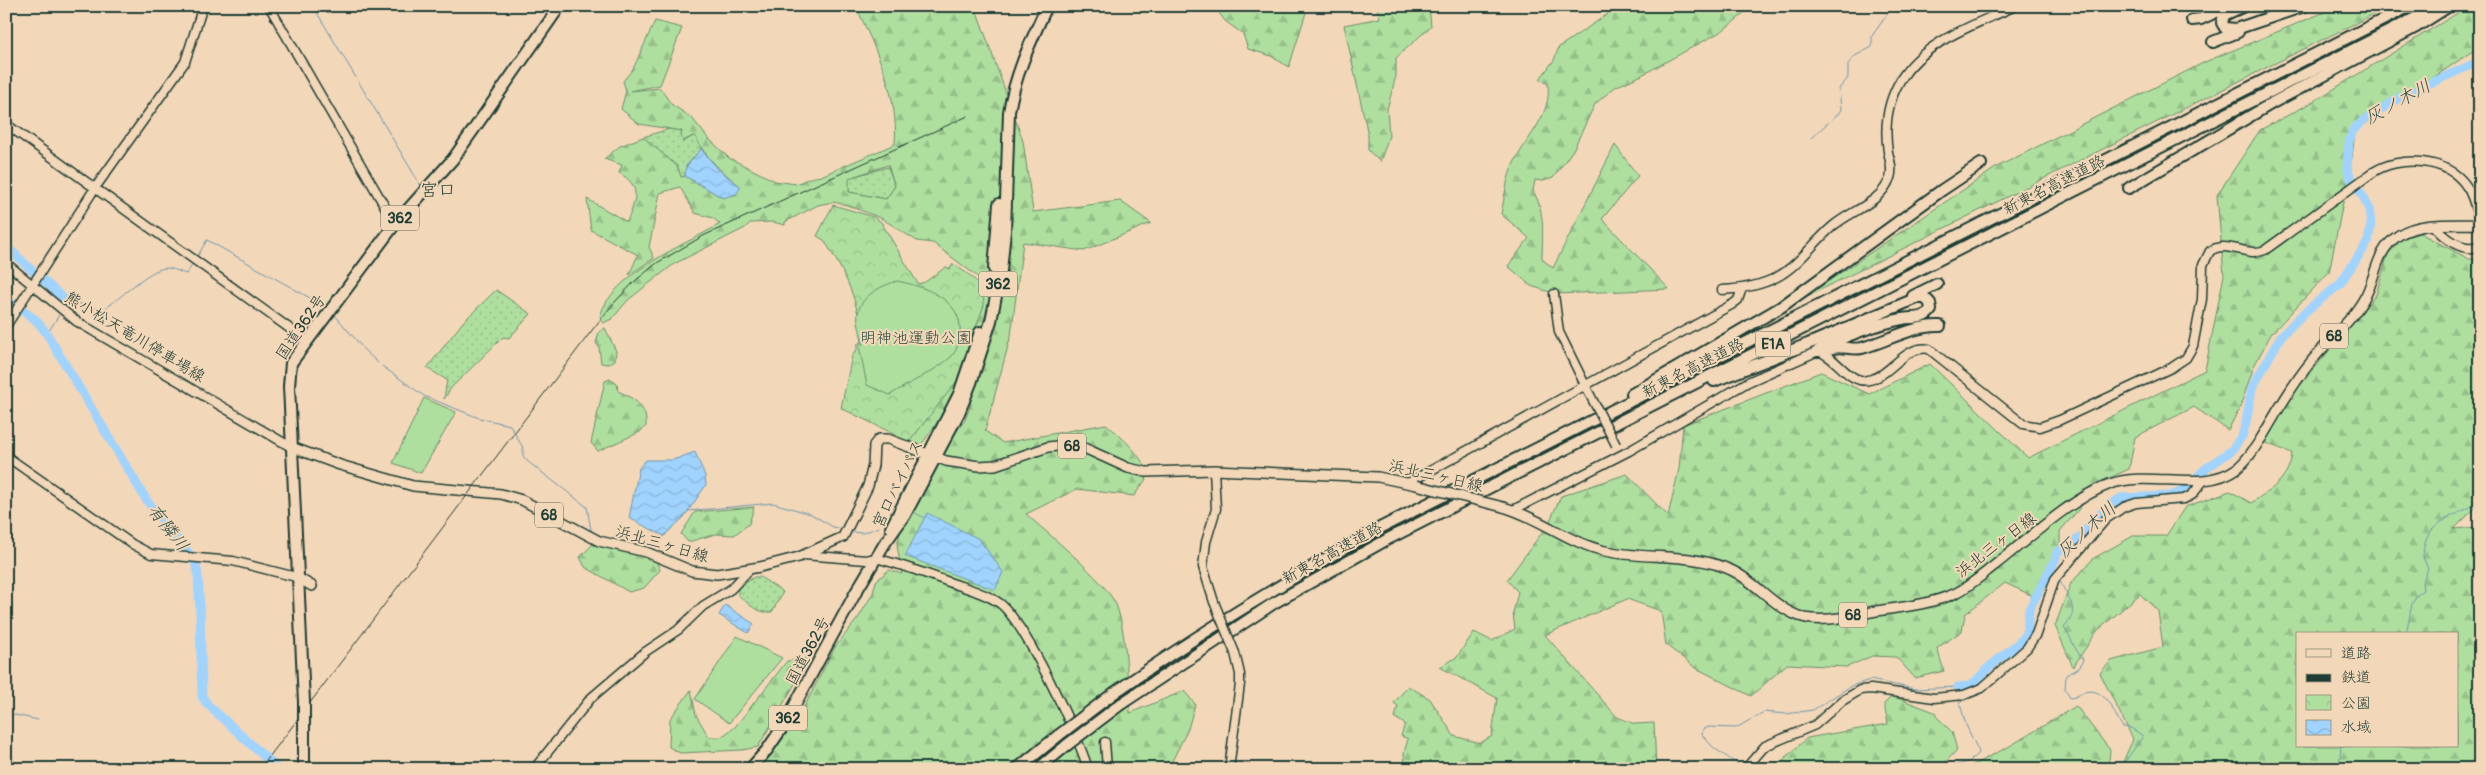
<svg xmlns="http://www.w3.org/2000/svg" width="2486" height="775" font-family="Pangolin,'Klee One',sans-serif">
  <defs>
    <pattern id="grass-dots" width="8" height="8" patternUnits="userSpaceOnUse" patternTransform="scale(1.25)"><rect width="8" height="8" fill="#afdf9f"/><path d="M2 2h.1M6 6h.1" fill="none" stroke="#96c08a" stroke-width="1.8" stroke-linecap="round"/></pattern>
    <pattern id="forest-firs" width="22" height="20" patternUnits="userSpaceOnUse" patternTransform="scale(1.25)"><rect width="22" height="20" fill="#afdf9f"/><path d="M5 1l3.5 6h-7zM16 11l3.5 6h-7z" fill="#96c08a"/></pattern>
    <pattern id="park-crowns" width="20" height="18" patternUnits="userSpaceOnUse" patternTransform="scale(1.25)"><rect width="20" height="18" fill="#afdf9f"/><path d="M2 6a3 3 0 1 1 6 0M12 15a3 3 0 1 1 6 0" fill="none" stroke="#96c08a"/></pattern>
    <pattern id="water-waves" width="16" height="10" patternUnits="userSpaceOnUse" patternTransform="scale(1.25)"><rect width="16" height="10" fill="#a0d3fe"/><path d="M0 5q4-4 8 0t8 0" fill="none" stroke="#89b6da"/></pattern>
  </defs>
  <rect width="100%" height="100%" fill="#f3d7b9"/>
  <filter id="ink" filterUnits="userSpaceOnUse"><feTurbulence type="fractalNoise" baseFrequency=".02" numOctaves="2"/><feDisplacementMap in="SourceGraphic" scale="10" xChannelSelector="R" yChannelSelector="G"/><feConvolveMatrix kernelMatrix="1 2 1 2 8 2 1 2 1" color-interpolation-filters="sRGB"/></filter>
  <g filter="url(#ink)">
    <path fill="url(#grass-dots)" stroke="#678e6a" d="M669 129 682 131 681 136 683 142 695 135 701 149 686 166 685 176 681 178 643 137Z
      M888 167 895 186 886 199 849 192 848 178Z
      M496 290 531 314 509 338 503 337 451 388 444 399 447 380 427 368 463 322Z
      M754 577H760L783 592 772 612C757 614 749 604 738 595V588Z"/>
    <path fill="url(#forest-firs)" stroke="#678e6a" fill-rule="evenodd" d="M856 6H975L1023 141 1033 212 1120 201 1151 223 1084 251 1023 242 1011 335 985 431 1003 443 1106 424C1124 439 1140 453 1149 475L1134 496 1077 489 1026 514C1048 534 1107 581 1117 607 1127 635 1127 682 1130 713L1184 691 1195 704 1188 729 1168 769H760L799 717 835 647 859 617 873 593 876 581 889 570 902 574 897 545 900 533 948 443 965 420 971 404 968 388 951 403 911 459 901 439 972 315 982 280 933 243 917 241 881 218 847 205 833 202 818 205 785 222V225L773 222 750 223 745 228 674 264 628 300 612 319 603 323 600 316C613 273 683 246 720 224L713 218 695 213 680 187 660 193 649 247 654 258 629 275 638 255 591 230 587 199 627 222C635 201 643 186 619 173L622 165 604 159 620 146 643 137 678 167 681 177 685 176 723 198 741 187C722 171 705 159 695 135L683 141 681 136 682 131 639 124 621 109 626 91 623 81 633 69 655 21 682 28 660 85 630 91 660 88 671 104 692 118 707 137 729 158 775 181 796 184 810 178 821 176 895 144C899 94 876 51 856 6ZM888 165 895 186 886 199 849 192V178Z
      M1214 6H1308L1289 67 1271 56 1248 49 1243 34 1225 21Z
      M1376 6H1429L1431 26 1396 58V76L1387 109 1389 136 1380 162 1368 150V135L1344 25 1380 18Z
      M1602 6H1620L1627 14 1634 6H1749L1741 16 1722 31 1640 76 1615 87 1595 104 1573 150 1553 178 1543 181 1535 180 1533 191C1546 212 1542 235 1542 259L1553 268 1615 145 1638 176 1602 219 1669 289 1556 294 1531 286 1508 266 1529 238 1501 214C1505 197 1506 177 1515 161 1528 136 1552 114 1548 84L1540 79 1554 60 1559 47 1608 14Z
      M2339 6H2390L1802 299 1997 167 2205 62Z
      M2469 6H2480V46L2355 131 2352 158 2329 272 2271 334 2254 366 2239 410 2228 430 2194 407 2135 437 2129 469 2103 481 2060 531V550L2033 596 2005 583 1965 614 1962 631 1937 648 1944 671 1915 678 1896 657 1872 656 1847 667 1787 664 1751 696 1696 668 1666 645 1661 611 1627 599 1545 635 1617 717 1635 724 1654 723 1656 769H1405L1404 753 1408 739 1401 736 1405 724 1395 718 1398 706 1394 703 1408 686 1430 699 1454 736 1480 743 1492 736 1497 698 1440 667 1457 657 1474 632 1492 641 1515 629 1513 613 1518 592 1507 580 1549 523 1561 496 1627 474 1668 516 1679 469 1683 425 1821 372 1869 394 1930 364 2028 458 2205 370 2224 275 2217 195 2260 130 2311 103Z
      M2420 233 2469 259H2480V503L2454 529 2477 527 2480 528V769H2120L2133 739 2100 673 2111 661 2163 647 2158 611 2140 594 2097 631 2073 667 2055 626 2071 583 2094 558 2133 536H2166L2185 507 2230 491 2251 503C2272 489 2289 479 2292 453L2263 442 2293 394 2376 295 2388 254 2403 238ZM2297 634H2457V746H2297Z
      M605 328 616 351 615 360 609 364 601 363 599 347 596 343 599 332Z
      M610 379 617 384 618 391C635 399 647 406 646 426L640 432 598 451 591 443 605 381Z
      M754 507 749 524 734 535 716 534 688 542 681 534 695 512Z
      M595 542 628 548 656 561 660 570 644 588 629 592 585 567 580 557Z
      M810 658 758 747 742 750 680 753 669 747 670 719 691 690 696 715 709 737H721L735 727 787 661Z
      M1892 696 1937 713V717L1952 732 1957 750 1939 769H1886L1881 765 1825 766 1823 769 1774 768 1807 738 1888 724 1884 704Z
      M2076 706 2110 750 2108 769H1965L2010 746Z"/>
    <path fill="url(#park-crowns)" stroke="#678e6a" d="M833 205 874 217 881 222 918 284 925 282 946 267 950 269 953 264C972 277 983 281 984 305L957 381 906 446 896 435 841 408 852 356 857 349V344L862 342C858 298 847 277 824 240L817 236Z"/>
    <path fill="#afdf9f" stroke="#678e6a" d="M897 281C923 286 963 299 960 333 959 343 957 351 950 358 933 372 909 383 890 395L867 385 859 346 863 344C862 336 856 321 858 313 862 294 882 286 897 281Z
      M424 398 456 412 421 473 393 463Z
      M737 636 782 658 729 723 695 699Z"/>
    <path fill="url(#water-waves)" stroke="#6c97ad" d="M701 149 719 170 741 187 736 194 723 198 685 176 686 167Z
      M695 452 705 476 706 485 684 517 664 536 629 518 639 468 646 460H673Z
      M927 513 979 539 1003 572 995 590 905 556Z
      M725 605 754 624 748 633 719 615Z"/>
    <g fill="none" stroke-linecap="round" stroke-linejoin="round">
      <path stroke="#6c97ad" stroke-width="1" d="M313 6 421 186
        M1811 138 1839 113 1841 109 1839 89 1848 78V64L1855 56 1872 47V36L1893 6
        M197 257 207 240 326 307
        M63 306 65 300 103 310C119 300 148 269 166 268 172 268 180 272 186 274L194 262
        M334 314 361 346
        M47 334 59 315
        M362 348 378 363
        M382 366 424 396 479 418 510 425 523 448V456L527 461 587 507 591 530 600 537 656 548 666 534
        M688 511 773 503 811 514 833 527 843 529
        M913 512 925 518
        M851 532 863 533 879 527
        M2053 565 2056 572
        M2060 581C2069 602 2081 608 2064 628 2072 638 2074 650 2083 659L2080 667 2066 675 2065 689 2070 698C2076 698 2079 694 2084 692 2108 686 2113 715 2123 727L2131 728 2143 736 2120 769
        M2406 634 2412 604 2417 595 2423 590 2422 583 2428 569 2423 557C2424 518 2457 518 2480 501
        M6 713 38 720
        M1743 768 1714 748 1702 735 1703 729 1709 727 1736 728 1764 712 1786 714 1813 710 1851 686 1870 680 1915 689 1958 687V692
        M1941 769 1969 762 1979 752 1966 725 1959 700
        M2339 769 2341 746"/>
      <path stroke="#a0d3fe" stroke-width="9" d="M537 6 552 10
        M6 246 37 275
        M42 279 65 300
        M6 299 36 320 47 334 147 501 195 561 198 575 200 611 202 696 207 704 278 769
        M1958 687 1970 686 1976 681 1987 669 2024 638 2027 631 2029 610 2056 558 2057 552 2081 537 2091 523 2111 504 2121 498 2171 496 2183 491 2204 470 2232 450 2242 436 2246 423 2252 388 2281 336 2306 311 2339 285 2368 242 2371 224 2369 208 2361 193 2352 182 2347 167 2349 142 2353 130 2364 120 2402 96 2480 61"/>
      <g stroke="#1f3d34" stroke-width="11">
        <path id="secondary" d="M269 6 395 224
          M6 124 307 341
          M6 263 76 321 291 447
          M1722 290C1741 289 1760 286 1777 277 1799 265 1814 242 1833 226 1852 210 1881 203 1890 178 1893 169 1890 161 1888 152 1884 126 1887 102 1901 79 1926 40 1975 25 2015 6
          M1554 294 1559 332 1587 389
          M6 326 95 188 185 62 203 6
          M6 456 132 544 151 554 233 561 296 577
          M1214 470 1216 509 1206 542 1203 567 1214 602
          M1408 483 1733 304 1738 300 1742 288
          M1513 510 1629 451 1748 382 1818 351C1836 357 1845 377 1860 380 1887 385 1901 344 1929 349L2023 424 2040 427 2060 420 2171 368 2186 358 2193 346 2202 299 2203 265 2210 251C2228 239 2246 258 2265 250L2372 173C2398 155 2448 157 2467 187 2474 197 2476 211 2480 224
          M804 555 866 560 876 558C901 565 925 573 949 582 965 588 983 592 998 602 1023 618 1079 737 1088 769
          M1105 742 1107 769
          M534 769 591 698 645 652 678 630 703 606 731 589 750 569
          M1229 769 1240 684V674L1235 653
          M1745 769 1765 746 1815 725 1842 701 1860 690 1871 689 1934 698 1964 695 1982 688 2027 648 2036 634 2055 579 2106 519 2124 507 2136 503 2184 499 2192 495 2204 480"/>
      </g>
      <g stroke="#1f3d34" stroke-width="12">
        <path id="primary" d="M2434 226C2445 238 2462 253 2480 246
          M291 447 340 465 413 486 501 494 522 500 599 541 646 552 692 571 717 574 760 567 799 557 843 537 868 486 873 465 874 445 879 439H888L946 461 979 466 995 465 1048 447 1065 445 1082 447 1128 468 1146 472 1214 470 1378 477 1416 485
          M1503 507C1539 517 1569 543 1605 551 1647 560 1694 552 1733 571 1760 584 1780 616 1812 619 1833 621 1856 615 1876 611 1903 607 1932 604 1956 593 1970 586 1982 575 1995 565 2027 540 2072 498 2110 484 2150 470 2202 493 2236 469 2247 461 2255 448 2262 437 2277 412 2291 386 2310 363 2328 340 2352 322 2366 295 2377 273 2376 250 2399 235 2420 221 2455 225 2480 224
          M296 577 312 586"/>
      </g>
      <g stroke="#1f3d34" stroke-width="14">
        <path id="highway" d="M2244 6 2224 15 2222 23 2225 28 2236 29 2304 6
          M2192 20 2201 19 2229 6
          M2213 42 2238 32
          M2129 188 2274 102 2416 27 2449 6
          M994 269 999 204
          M1913 296 1937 284
          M1828 350C1838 343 1851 351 1862 348 1887 341 1914 325 1940 326
          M1714 381 1808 344 1917 298H1925L1930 303 1931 310C1924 320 1913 317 1902 319 1880 323 1837 338 1818 351
          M1632 394 1781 307 1942 190 1981 164
          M891 528 959 394 980 332
          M1114 693C1199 633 1289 579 1380 528L2410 6
          M304 702 289 386 291 363 395 224 453 159 560 6
          M1121 704 1274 603 1388 539 2439 6
          M304 716V769
          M750 769 767 750 784 725 856 592 885 543 905 515 959 413 971 383 991 321 1001 271 1005 231 1009 112C1015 74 1031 41 1047 6
          M1017 769 1059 735
          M1038 769 1067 745"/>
      </g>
      <use href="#secondary" stroke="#f3d7b9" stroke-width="8"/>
      <use href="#primary" stroke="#f3d7b9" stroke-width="9"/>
      <use href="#highway" stroke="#f3d7b9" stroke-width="10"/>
      <path stroke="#1f3d34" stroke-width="1" d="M260 769 593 329 613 304 635 281 657 263 703 236 968 116"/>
      <g stroke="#1f3d34" stroke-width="11" stroke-linecap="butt">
        <path id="secondary-bridge" d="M1588 391 1616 445
          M1214 602 1235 653"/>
      </g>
      <g stroke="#1f3d34" stroke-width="12" stroke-linecap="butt">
        <path id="primary-bridge" d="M1416 485 1503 507"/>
      </g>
      <g stroke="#1f3d34" stroke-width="14" stroke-linecap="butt">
        <path id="highway-bridge" d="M304 702V716
          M1059 735 1114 693
          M1067 745 1121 704"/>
      </g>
      <use href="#secondary-bridge" stroke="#f3d7b9" stroke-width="8"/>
      <use href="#primary-bridge" stroke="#f3d7b9" stroke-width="9"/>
      <use href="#highway-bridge" stroke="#f3d7b9" stroke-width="10"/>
    </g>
  </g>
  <g text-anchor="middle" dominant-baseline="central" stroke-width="4" stroke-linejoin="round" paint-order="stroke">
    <g fill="#f3d7b9" stroke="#5f6b5c" stroke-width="1">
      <rect x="381" y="205.5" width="38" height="25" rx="4"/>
      <rect x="979" y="271.5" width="38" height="25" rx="4"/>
      <rect x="2320" y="323.5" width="28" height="25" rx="4"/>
      <rect x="1755.5" y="331.5" width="35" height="25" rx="4"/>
      <rect x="1058" y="433.5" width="28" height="25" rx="4"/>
      <rect x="535" y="502.5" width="28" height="25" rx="4"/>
      <rect x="1839" y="602.5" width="28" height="25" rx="4"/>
      <rect x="769" y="705.5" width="38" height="25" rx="4"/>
    </g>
    <g font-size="15" font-weight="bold" fill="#1f3d34">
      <text x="400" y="218">362</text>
      <text x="998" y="284">362</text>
      <text x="2334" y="336">68</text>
      <text x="1773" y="344">E1A</text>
      <text x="1072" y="446">68</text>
      <text x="549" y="515">68</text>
      <text x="1853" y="615">68</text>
      <text x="788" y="718">362</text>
    </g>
    <g font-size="16" fill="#1f3d34" stroke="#f3d7b9">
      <text transform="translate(2054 185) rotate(-27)">新東名高速道路</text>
      <text transform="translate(301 327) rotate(-56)">国道362号</text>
      <text transform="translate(135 337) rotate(31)">熊小松天竜川停車場線</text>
      <text transform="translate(1693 368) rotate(-27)">新東名高速道路</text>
      <text transform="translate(1436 476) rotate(13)">浜北三ヶ日線</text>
      <text transform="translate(898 484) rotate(-64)">宮口バイパス</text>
      <text transform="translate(662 544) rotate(16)">浜北三ヶ日線</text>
      <text transform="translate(1996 545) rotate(-37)">浜北三ヶ日線</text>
      <text transform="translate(1332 553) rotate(-29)">新東名高速道路</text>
      <text transform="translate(808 651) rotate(-62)">国道362号</text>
    </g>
    <g font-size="16" fill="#2d4d3f" stroke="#f3d7b9">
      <text x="916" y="338">明神池運動公園</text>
    </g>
    <g font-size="18" font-style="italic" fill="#2c4c48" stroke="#f3d7b9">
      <text transform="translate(2398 102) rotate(-29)">灰ノ木川</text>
      <text transform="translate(168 528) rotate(52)">有隣川</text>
      <text transform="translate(2087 530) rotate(-42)">灰ノ木川</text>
    </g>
    <g font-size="18" fill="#1f3d34" stroke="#f3d7b9">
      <text x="438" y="190">宮口</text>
    </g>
  </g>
  <rect width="2486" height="775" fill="none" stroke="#f3d7b9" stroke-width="25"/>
  <rect x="12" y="12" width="2461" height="750" fill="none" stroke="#1f3d34" stroke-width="2" filter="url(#ink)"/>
  <rect x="2296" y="632" width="162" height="115" fill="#f3d7b9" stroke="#9e9984"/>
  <rect x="2306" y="649" width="25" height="8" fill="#f3d7b9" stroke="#9e9984"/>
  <text x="2341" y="658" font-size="15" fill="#1f3d34">道路</text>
  <rect x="2306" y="674" width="25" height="8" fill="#1f3d34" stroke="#9e9984"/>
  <text x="2341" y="682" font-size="15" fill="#1f3d34">鉄道</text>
  <rect x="2306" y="695" width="25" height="15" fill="url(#park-crowns)" stroke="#9e9984"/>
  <text x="2341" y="708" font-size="15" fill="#1f3d34">公園</text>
  <rect x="2306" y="720" width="25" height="15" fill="url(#water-waves)" stroke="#9e9984"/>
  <text x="2341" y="732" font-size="15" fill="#1f3d34">水域</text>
</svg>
